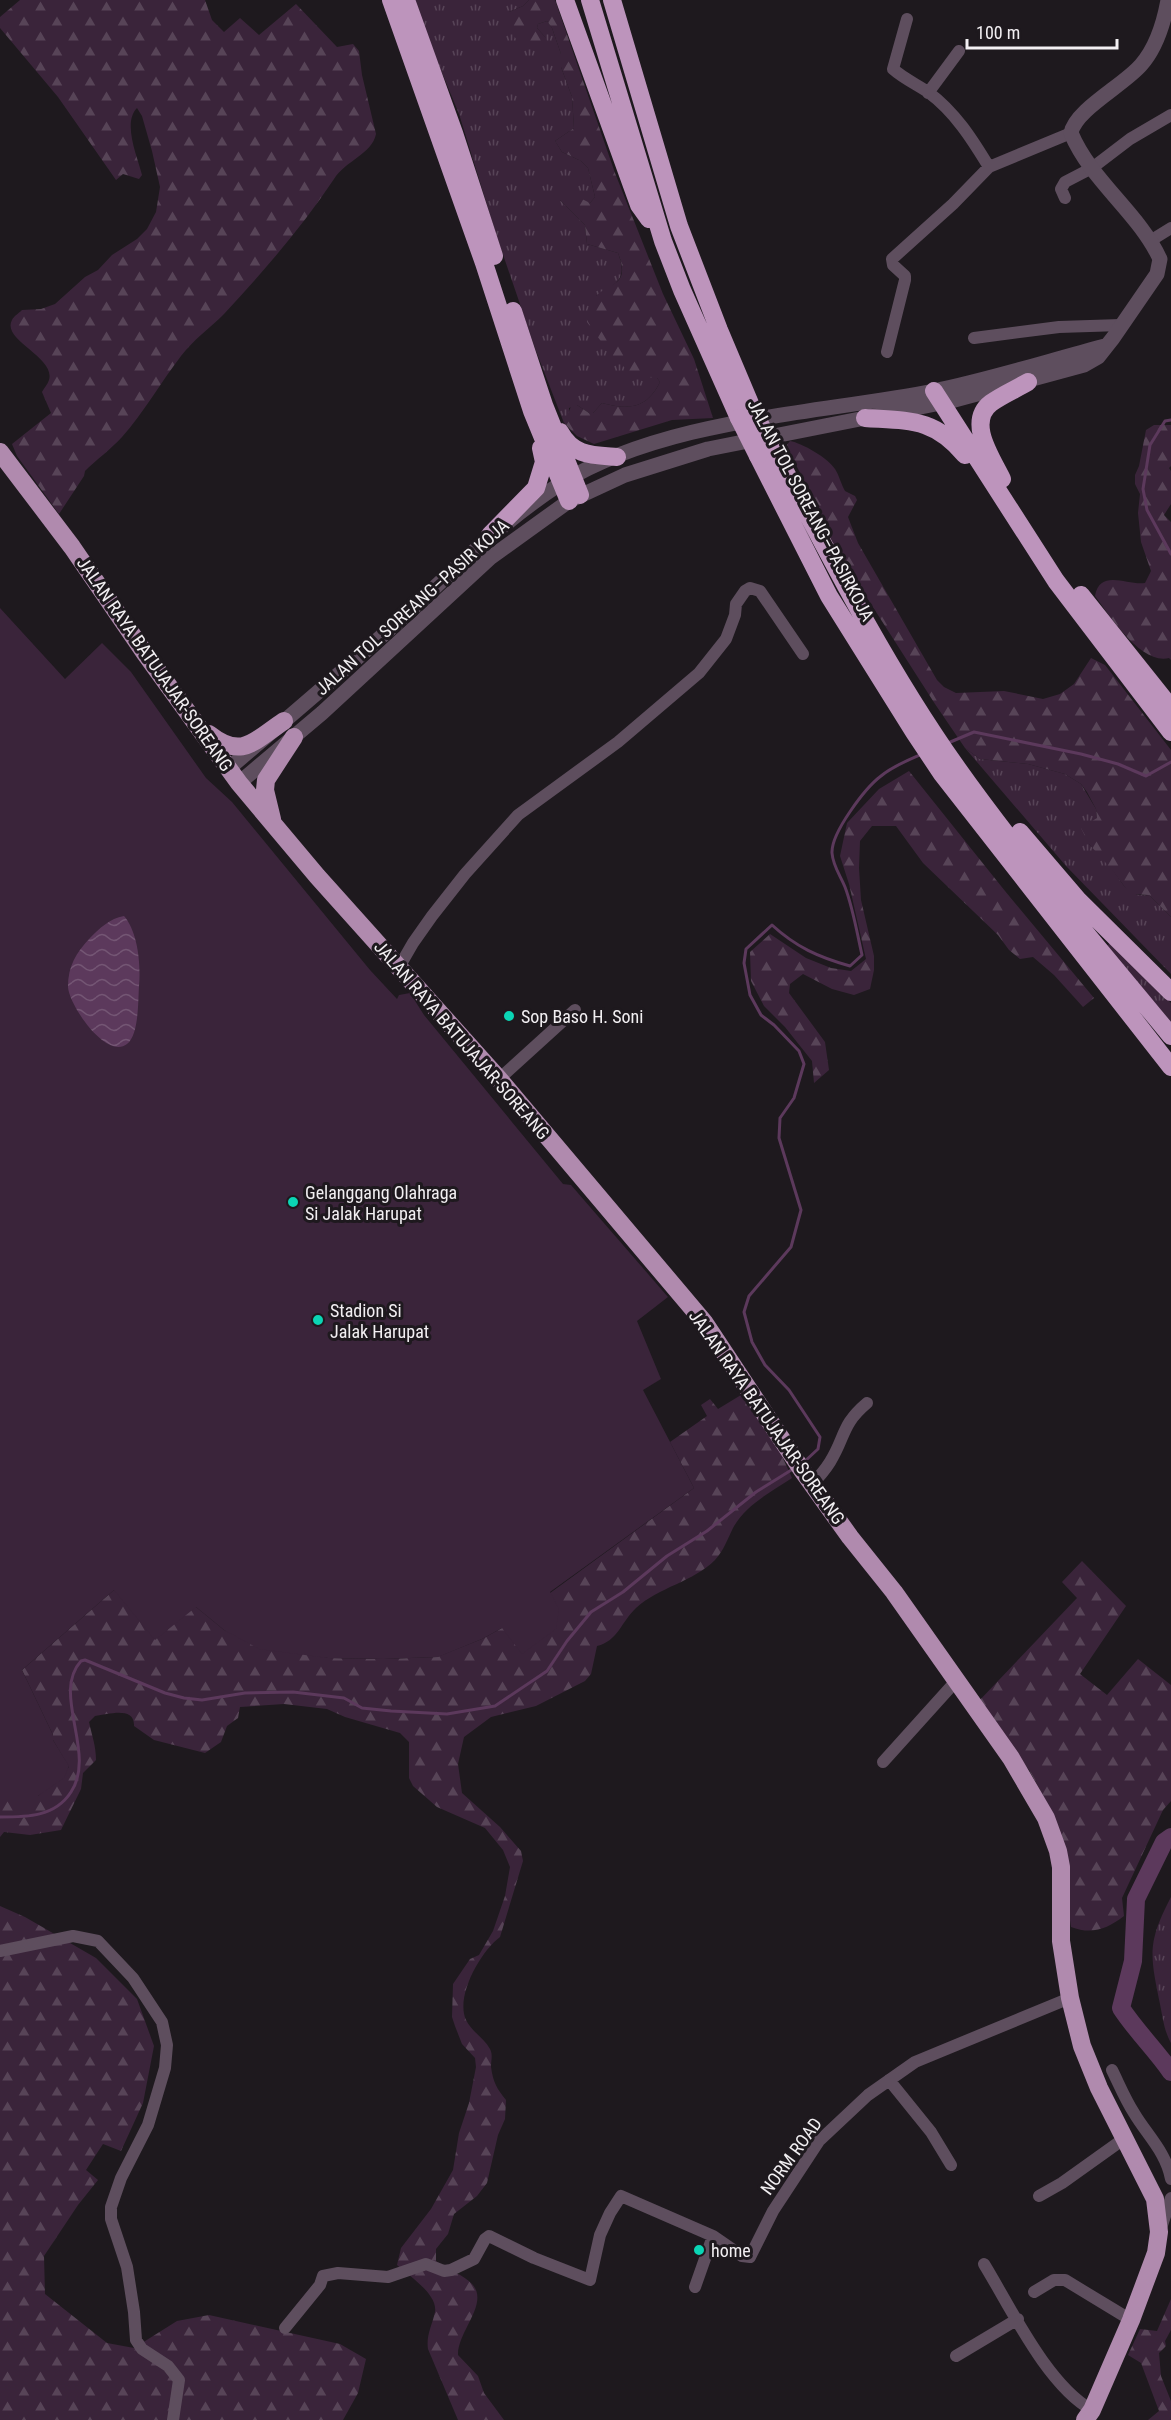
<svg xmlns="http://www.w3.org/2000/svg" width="1171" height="2420" font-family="'Roboto Condensed',sans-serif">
  <defs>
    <pattern id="grass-tufts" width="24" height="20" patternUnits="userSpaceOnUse" patternTransform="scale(1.5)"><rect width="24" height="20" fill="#3a243a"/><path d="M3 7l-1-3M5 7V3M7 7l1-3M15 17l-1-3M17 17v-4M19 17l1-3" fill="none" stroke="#574457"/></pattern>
    <pattern id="forest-firs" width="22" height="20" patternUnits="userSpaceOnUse" patternTransform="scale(1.5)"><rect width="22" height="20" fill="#3a243a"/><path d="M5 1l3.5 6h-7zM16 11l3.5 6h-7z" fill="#574457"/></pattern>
    <pattern id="water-waves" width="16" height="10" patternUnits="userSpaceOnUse" patternTransform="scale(1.5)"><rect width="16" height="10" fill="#5c395c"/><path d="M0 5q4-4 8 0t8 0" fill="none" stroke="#745674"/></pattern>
  </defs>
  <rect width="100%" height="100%" fill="#1e191e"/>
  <path fill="url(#grass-tufts)" d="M412 0H529L523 6 509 12 546 38 537 28 538 24 547 21 552 28 561 54V67L572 97 574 128 555 141 562 152 581 161 588 168 595 197 590 203 560 200 585 225 587 244 618 253C628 280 617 283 596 296L660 382C647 409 628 410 602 403L593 413H589L577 405 569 408V416L564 423 536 351 496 234 459 114Z
    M965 748 980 759 1028 764 1065 774 1081 784 1096 809 1097 818 1089 844C1097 852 1105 860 1112 869 1124 884 1126 897 1149 895L1171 917V974L1066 866Z
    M1110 943 1171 1003V1022L1107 946Z
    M1171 1897V2043C1164 2030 1163 2019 1160 2004 1150 1955 1147 1943 1171 1897Z"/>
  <path fill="url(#forest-firs)" d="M20 0H205L212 20 224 32 240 18 259 35 296 4 337 47 353 44 359 51 362 75 376 134C372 154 345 161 334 179 302 227 263 272 224 314 210 328 193 340 181 356 161 382 144 412 122 437 111 449 96 460 85 471L84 476 59 514 17 456 12 444 51 413 42 392C44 388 48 384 49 380 56 357 1 340 12 320 14 316 19 313 22 310L41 309 55 304 85 277 98 270 112 255 137 239 147 229 156 212 160 187 152 151 142 116 137 108C122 123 138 158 142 175L139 179 123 174 116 180 58 97 0 28V17Z
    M529 0H555L615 173 663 294 694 359 713 418 672 420 594 444 577 436 564 423 572 404 577 405 589 413H593L602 403C628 410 647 409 660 382L657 378 633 376 608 351 587 322C587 317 587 309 590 304 603 280 633 291 618 253L587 244 585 225 560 200 561 195 570 193 590 203 595 197 588 168 581 161 562 152 555 141 574 128 572 97 561 67V54L552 28 547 21 538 24 537 28 546 38 549 49 544 56 539 57 531 46 518 42C512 33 505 23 509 12L523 6Z
    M1154 425H1171V466L1169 468 1171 471V504L1164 515 1171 522V660L1169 658C1141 665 1110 616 1095 596 1100 568 1128 586 1145 583L1151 571 1141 542 1138 513 1140 494 1135 484V475L1139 466 1146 430Z
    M790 441C802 443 828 458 835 469 839 475 841 484 845 491L855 496 857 500 848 517 858 543 937 680 944 687 956 693 1004 691 1043 699 1060 694 1074 684 1091 658 1105 665 1171 750V917L1149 895 1130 894 1113 871 1089 844 1081 828 1097 818 1096 809 1087 792 1081 784 1065 774 1028 764 980 759 965 748 935 704 837 551 807 486 786 446Z
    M909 771 1005 891 1094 998 1083 1007 1054 975 1033 957 1020 959 1009 950 998 935 923 863 896 826H872L860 841 859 868 861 900 874 956V970L870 989 854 995 832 989 803 974 790 984 789 993 825 1042 829 1070 814 1083 812 1061 785 1027 764 1006 751 981 750 952 770 934 806 958 831 968 851 971 866 959 849 884 840 856 847 823 879 789Z
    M741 1395 781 1454 792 1478C771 1492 745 1505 733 1528 727 1540 724 1550 715 1560 693 1582 659 1587 636 1608 621 1622 618 1641 597 1646L591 1674 585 1681 536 1706 491 1717 464 1737 458 1764 462 1793 500 1827 521 1851 523 1861 500 1937C481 1951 455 1996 466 2020 471 2031 484 2038 490 2049 493 2055 491 2060 491 2067 493 2082 497 2089 506 2100L505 2119 498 2135 487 2183 477 2196 454 2214 448 2234 436 2249V2261C446 2268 465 2276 472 2284 490 2303 457 2332 458 2355L478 2376 484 2393 504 2420H458L428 2349C426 2335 432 2326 435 2312 438 2294 409 2276 397 2265L401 2248 431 2209 453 2170 459 2133 469 2103 476 2067 475 2058 462 2044 455 2026 452 2017 453 1984 470 1959 479 1955 493 1931 505 1896 510 1867 503 1850 485 1828 437 1807 413 1786 409 1778V1742L400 1733 345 1717 327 1709 284 1704 240 1707 238 1718 227 1726 221 1742 205 1753 154 1740 134 1726C135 1706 109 1714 95 1716L89 1722C92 1736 96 1746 96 1760L83 1773 81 1789 61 1830 30 1835 4 1832 0 1837V1796H38L69 1767 53 1740V1735L22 1670 114 1590 196 1607 224 1630 328 1658 383 1659 437 1657 482 1639 502 1628 694 1488 670 1442 707 1416 701 1405 710 1399 718 1409Z
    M1082 1561 1126 1606 1080 1674 1107 1695 1138 1659 1171 1685V1801L1163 1810 1122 1898 1124 1916C1107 1929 1092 1935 1071 1927L1054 1815 1029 1770 978 1702 1077 1598 1062 1582Z
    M0 1906 25 1917 96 1958 137 1999 154 2046 143 2103 121 2151 103 2144 86 2170 98 2180 78 2205 44 2256 45 2294 107 2343 134 2348 177 2321 209 2315 340 2344 366 2359 358 2393 343 2420H0Z
    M1171 2299V2330L1165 2341 1166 2346 1159 2353 1161 2376 1171 2401V2420H1148L1159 2411 1141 2363 1128 2355 1140 2329 1157 2331Z"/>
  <path fill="#3a243a" d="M0 608 65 679 102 643 131 672 206 778 232 802 370 970 397 999 399 995 410 993 424 1015 563 1184 571 1185 668 1297 637 1321 661 1379 643 1390 694 1488 550 1592 559 1609 556 1629 522 1654 502 1628 482 1639 438 1657 383 1659 328 1658 259 1649 224 1630 196 1607 155 1640 114 1590 22 1670 53 1735V1740L69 1766 64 1778 38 1796H0Z"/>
  <path fill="url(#water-waves)" d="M124 916C138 932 141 965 139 986 138 1001 139 1035 127 1044 106 1060 69 1005 68 987 68 966 76 953 90 938 99 929 110 918 124 916Z"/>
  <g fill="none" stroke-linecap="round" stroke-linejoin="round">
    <path stroke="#5c395c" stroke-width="3" d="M1171 420 1165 421 1150 445 1143 489 1147 510 1171 554
      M948 743 974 732 1081 754 1118 764 1146 776 1171 762
      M804 1462 818 1449 820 1437 789 1390 765 1365 752 1342 744 1312 749 1296 791 1247 801 1210 779 1138 780 1118 794 1098 804 1064 799 1051 774 1025 761 1015 750 995 744 963 746 949 772 925C796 947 818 957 850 966L862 955C857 933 853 908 845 887 840 875 833 866 832 853 831 833 865 788 881 776 893 766 908 760 922 754
      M0 1817C27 1817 55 1817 71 1792 97 1753 51 1694 81 1661L85 1660 165 1693 184 1698 202 1700 245 1693 293 1692 344 1698 362 1708 391 1711 447 1714 495 1706 547 1671 567 1641 591 1612 623 1592 667 1556 707 1531 756 1492 793 1469"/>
    <path stroke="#5c395c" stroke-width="18" d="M1171 1837 1164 1842 1136 1899 1133 1961 1121 2008C1136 2031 1155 2049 1171 2072"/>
    <path stroke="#5e4e5e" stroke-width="12" d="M907 19 893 69C903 78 916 84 928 92 955 112 972 139 989 167
      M928 93 959 51
      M1065 198 1061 189 1065 182 1092 168 1130 139 1171 115
      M1150 241 1171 228
      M974 338 1059 327 1121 325
      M887 352 905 280V276L893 265 892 259 953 204 989 167 1071 133
      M398 969 413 943 432 916 465 874 518 815 618 742 699 673 726 639 735 615 736 604 745 591 750 588 760 591 803 654
      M499 1079 575 1010
      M812 1484C819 1477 825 1470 830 1462 846 1436 841 1425 867 1403
      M883 1762 956 1681
      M0 1951 73 1936 98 1941 133 1978 162 2022 167 2045 165 2068 148 2125 121 2178 111 2207V2219L127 2267 134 2312 136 2340 142 2349 168 2366 179 2380 173 2420
      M1112 2070C1119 2084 1125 2099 1134 2113 1147 2135 1166 2152 1171 2179
      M889 2080 931 2132 951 2165
      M1039 2196 1062 2183 1125 2138
      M1161 2228 1171 2198
      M984 2264C1011 2308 1047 2385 1092 2410
      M695 2287 713 2236
      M1034 2292 1054 2280H1065L1131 2320
      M285 2328 320 2285 323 2276 338 2273 388 2277 426 2264 444 2271 451 2270 474 2259 485 2239 489 2236 534 2258 590 2280 600 2235 610 2213 621 2196 713 2236 742 2256 750 2257 773 2211 819 2141 868 2095 915 2062 1070 1998
      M956 2356 1018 2319"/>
    <path stroke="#5e4e5e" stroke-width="15" d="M228 769C287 719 346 669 403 617 454 570 501 522 560 484 664 419 816 414 934 391 992 379 1048 361 1105 346
      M239 783 322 713 490 558 569 501 625 475 708 449 951 401 1084 365 1098 357 1113 338 1157 274 1160 259C1139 213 1091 181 1071 133 1075 110 1124 85 1141 65 1156 48 1164 22 1168 0"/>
    <path stroke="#b08aae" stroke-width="18" d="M0 452 72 547 144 652 239 783 317 876 499 1079 704 1322 802 1470 850 1537 894 1592 1011 1758 1046 1818 1058 1851 1061 1867V1941L1070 1998 1082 2046 1099 2088 1155 2199 1159 2232 1156 2253 1131 2320 1092 2410 1085 2420
      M209 734C242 760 254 741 284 721
      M272 819 265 790 266 780 294 737"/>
    <path stroke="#bd94bc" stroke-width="18" d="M391 0 484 263 532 411 569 501
      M406 0 454 133 494 256
      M565 0 639 205 649 219
      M590 0 663 241 682 290 739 418
      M612 0 679 226 719 330 754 413
      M513 311 544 405 580 495
      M934 391 1056 581 1171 732
      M865 418C910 421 934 418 965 455
      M560 432C573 456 592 455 617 457
      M774 450C830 557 886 667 955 765 1022 860 1098 947 1171 1036
      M758 456 829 596 914 732 942 774 1171 1067
      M1002 479C992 458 966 422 991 403 1002 395 1016 389 1028 382
      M490 535 536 488 544 462 541 448
      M1081 595 1171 708
      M1020 832 1079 901 1171 992"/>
    <path stroke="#bd94bc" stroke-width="18" d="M754 413 774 450
      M739 418 758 456"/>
  </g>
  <g fill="#0bd5b5" stroke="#1e191e" stroke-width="2">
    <circle cx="509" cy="1016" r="6"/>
    <circle cx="293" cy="1202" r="6"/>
    <circle cx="318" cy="1320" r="6"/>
    <circle cx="699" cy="2250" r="6"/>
  </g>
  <g text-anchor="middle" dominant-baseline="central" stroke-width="6" stroke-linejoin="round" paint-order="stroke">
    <g font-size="18" fill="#f2eff2" stroke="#1e191e">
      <text transform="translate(811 510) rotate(62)">JALAN TOL SOREANG–PASIRKOJA</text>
      <text transform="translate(412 607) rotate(-42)">JALAN TOL SOREANG–PASIR KOJA</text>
      <text transform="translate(155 664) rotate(55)">JALAN RAYA BATUJAJAR-SOREANG</text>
      <text transform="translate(462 1040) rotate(49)">JALAN RAYA BATUJAJAR-SOREANG</text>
      <text transform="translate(767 1417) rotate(55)">JALAN RAYA BATUJAJAR-SOREANG</text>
      <text transform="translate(791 2156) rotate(-54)">NORM ROAD</text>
    </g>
    <g font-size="18" fill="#f2eff2" stroke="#1e191e" text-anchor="start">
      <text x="521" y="1016">Sop Baso H. Soni</text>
      <text x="305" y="1192">Gelanggang Olahraga<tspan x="305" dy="21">Si Jalak Harupat</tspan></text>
      <text x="330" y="1310">Stadion Si<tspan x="330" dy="21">Jalak Harupat</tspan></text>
      <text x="711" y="2250">home</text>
    </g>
  </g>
  <path d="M967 39v9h150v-9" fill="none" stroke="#f2eff2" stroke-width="3"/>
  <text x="976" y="39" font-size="18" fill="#f2eff2" stroke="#1e191e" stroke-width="4.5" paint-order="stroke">100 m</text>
</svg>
